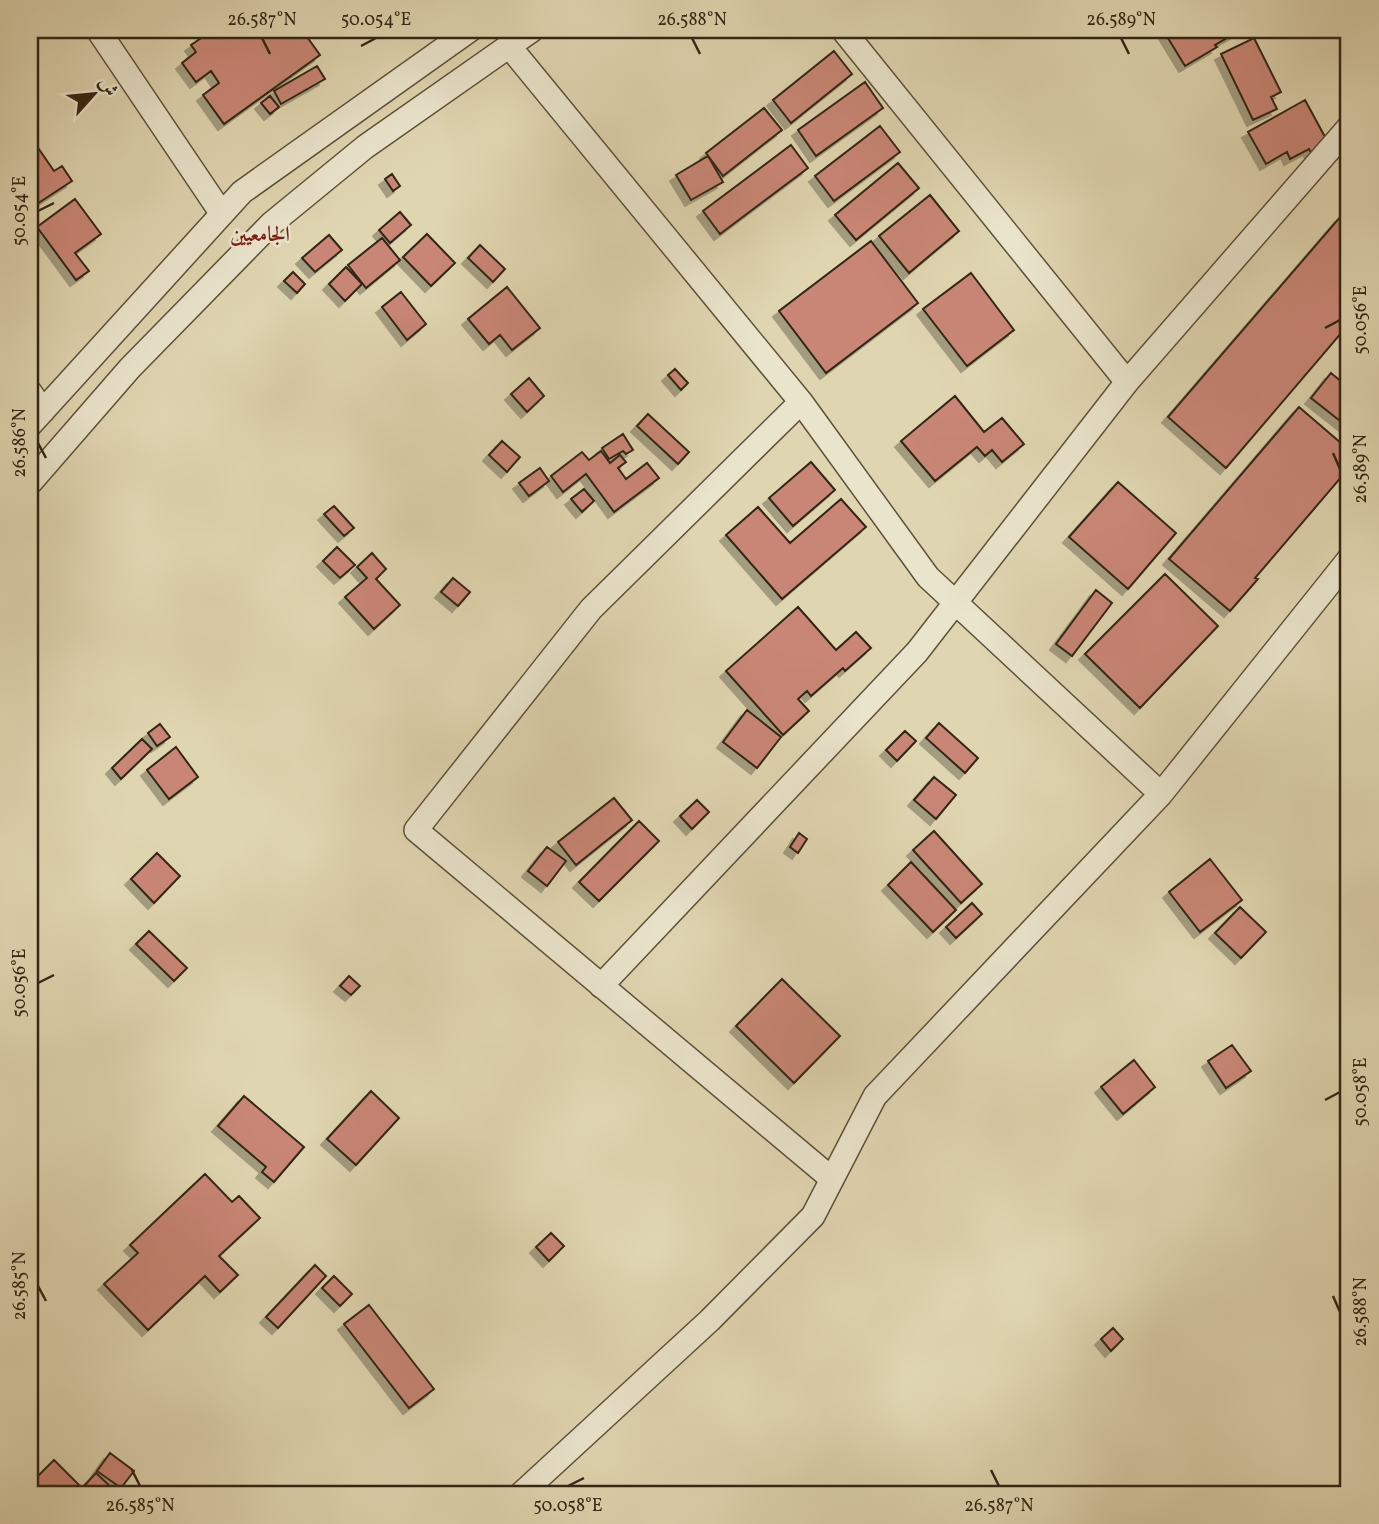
<svg xmlns="http://www.w3.org/2000/svg" width="1379" height="1524" font-family="Vollkorn,Amiri,serif">
  <defs>
    <filter id="shadow"><feDropShadow dx="-6" dy="6" stdDeviation="0" flood-color="#0004"/></filter>
  </defs>
  <rect width="100%" height="100%" fill="#dfd5b0"/>
  <filter id="stains"><feTurbulence type="fractalNoise" baseFrequency=".00286" numOctaves="4"/><feColorMatrix values="0 0 0 0 .2 0 0 0 0 .09 0 0 0 0 .02 0 0 0 .5 -.17"/></filter>
  <radialGradient id="worn" r=".72"><stop offset=".6" stop-color="#630" stop-opacity="0"/><stop offset="1" stop-color="#630" stop-opacity=".3"/></radialGradient>
  <path fill="#c98676" stroke="#332513" stroke-width="2" filter="url(#shadow)" d="M213 30H302L320 55 224 124 203 95 219 83 211 71 196 82 182 63 196 52 191 45Z
    M1163 30H1241L1215 45 1217 47 1185 66Z
    M1254 38 1281 92 1271 97 1277 109 1253 120 1221 54Z
    M834 51 852 74 791 123 773 100Z
    M317 66 325 79 281 104 274 91Z
    M865 82 883 108 816 156 798 130Z
    M270 96 279 107 270 114 261 103Z
    M1305 100 1331 148 1314 158 1309 149 1290 159 1287 152 1266 164 1248 132Z
    M764 108 782 130 723 176 706 153Z
    M880 126 900 152 834 201 815 176Z
    M32 139 54 171 62 166 72 181 37 204 30 194V141Z
    M791 145 808 168 720 234 703 211Z
    M708 156 723 182 691 200 676 175Z
    M898 163 919 188 856 240 835 215Z
    M392 174 400 186 393 191 385 179Z
    M930 195 959 231 909 273 879 236Z
    M75 199 101 234 75 253 89 271 76 280 37 227Z
    M400 212 411 225 390 243 379 230Z
    M1341 216 1349 224V324L1226 468 1168 417Z
    M427 234 455 263 431 286 403 257Z
    M329 235 342 250 315 272 302 258Z
    M382 238 400 260 366 288 348 265Z
    M871 241 918 303 826 373 779 311Z
    M480 245 505 269 493 282 468 258Z
    M346 267 362 284 345 301 329 284Z
    M293 272 305 284 297 293 284 281Z
    M971 273 1014 330 967 366 923 309Z
    M507 287 540 328 512 350 500 335 489 344 468 319Z
    M401 292 426 324 407 340 382 307Z
    M675 369 688 383 681 390 668 375Z
    M1331 373 1349 388V428L1311 398Z
    M529 378 544 396 527 412 511 394Z
    M955 396 984 432 1002 418 1024 444 1002 462 992 450 985 456 977 447 935 481 901 441Z
    M1299 407 1349 450V468L1255 578 1258 579 1230 611 1169 559Z
    M648 414 689 452 678 464 637 426Z
    M623 434 633 450 626 454 623 451 609 459 602 448Z
    M502 441 520 457 507 472 489 455Z
    M601 451 610 463 620 455 626 462 618 468 626 479 647 463 659 478 614 512 586 474 563 492 551 476 582 452 589 460Z
    M811 462 835 490 793 526 769 498Z
    M540 468 549 481 529 496 519 483Z
    M1118 482 1176 533 1128 589 1069 537Z
    M584 489 594 501 582 512 571 499Z
    M841 499 866 527 782 599 726 535 758 507 790 543Z
    M334 506 354 528 344 536 324 514Z
    M337 547 355 565 340 578 323 561Z
    M372 553 386 569 376 579 400 605 374 629 345 597 367 578 357 567Z
    M1165 574 1218 626 1140 708 1085 654Z
    M453 578 470 592 458 606 441 592Z
    M1096 590 1112 603 1072 656 1056 644Z
    M798 607 836 650 856 632 871 648 845 671 843 668 811 696 807 691 798 699 809 711 783 735 726 671Z
    M747 710 781 737 757 768 723 742Z
    M939 723 978 758 965 773 926 738Z
    M160 724 170 737 157 746 148 733Z
    M905 731 916 741 897 761 886 750Z
    M142 739 152 749 121 779 112 768Z
    M176 747 198 777 169 799 147 770Z
    M934 777 956 795 936 819 914 800Z
    M614 798 632 820 576 865 558 842Z
    M697 800 709 812 692 829 680 816Z
    M639 821 659 841 599 901 579 882Z
    M934 831 982 884 961 903 913 850Z
    M799 833 807 839 798 853 790 847Z
    M547 847 566 861 547 886 528 871Z
    M157 853 180 876 154 903 131 879Z
    M1210 859 1242 900 1200 932 1169 892Z
    M911 862 956 910 933 932 888 885Z
    M972 903 982 914 956 938 946 927Z
    M1240 907 1266 932 1241 958 1215 933Z
    M149 931 187 968 174 981 136 944Z
    M349 976 360 986 351 995 340 986Z
    M782 979 840 1036 794 1083 736 1026Z
    M1232 1045 1251 1071 1226 1088 1208 1061Z
    M1134 1060 1155 1087 1123 1114 1101 1087Z
    M371 1091 399 1118 356 1165 327 1139Z
    M244 1096 304 1147 274 1182 262 1172 266 1167 218 1126Z
    M205 1174 232 1202 239 1196 260 1218 219 1256 238 1275 220 1292 205 1276 148 1330 104 1284 138 1253 130 1245Z
    M551 1233 564 1246 549 1261 536 1247Z
    M315 1265 326 1276 278 1328 266 1317Z
    M334 1276 352 1294 340 1306 322 1288Z
    M369 1305 434 1389 409 1408 344 1324Z
    M1113 1328 1123 1339 1111 1351 1101 1339Z
    M110 1453 134 1471 121 1488 97 1471Z
    M54 1460 82 1488 76 1494H30V1466L39 1475Z
    M96 1473 114 1490 110 1494H91L83 1487Z"/>
  <g fill="none" stroke-linecap="round" stroke-linejoin="round">
    <g stroke="#5e513a" stroke-width="26">
      <path id="minor" d="M98 30 222 214
        M843 30 1127 382
        M509 46 801 402 928 577 1161 794
        M30 392 43 411
        M801 402 591 609 416 830 832 1179
        M30 425 242 192 470 30
        M30 483 130 368 271 224 365 147 532 30
        M601 986 917 652 1127 382 1349 127
        M521 1494 710 1320 813 1216 875 1096 1161 794 1349 559"/>
    </g>
    <use href="#minor" stroke="#eae4cc" stroke-width="23"/>
  </g>
  <path fill="none" stroke="#332513" stroke-width="2.5" d="M262 38 270 54M692 38 700 54M1121 38 1129 54M361 46 376 38M38 211 54 203M1325 328 1340 320M38 443 46 458M1333 453 1340 469M38 983 54 975M1325 1100 1340 1092M38 1286 46 1301M1333 1296 1340 1312M132 1470 140 1486M991 1470 999 1486M568 1486 584 1478"/>
  <g text-anchor="middle" dominant-baseline="central" stroke-width="5" stroke-linejoin="round" paint-order="stroke">
    <g font-size="21" font-weight="bold" fill="#7a1f14" stroke="#eae4cc">
      <text x="260" y="235">الجامعيين</text>
    </g>
  </g>
  <rect width="1379" height="1524" fill="none" stroke="#dfd5b0" stroke-width="77"/>
  <g transform="translate(94 94) rotate(63)" stroke="#eae4cc" stroke-width="5" paint-order="stroke">
  <path d="M0-5L12 26L0 18L-12 26Z" fill="#332513"/>
  <text y="-10" font-size="19" font-weight="bold" text-anchor="middle" fill="#332513">ش</text>
  </g>
  <rect x="38" y="38" width="1302" height="1448" fill="none" stroke="#332513" stroke-width="2.5"/>
  <g font-size="18" text-anchor="middle" fill="#332513">
    <text x="262" y="25">26.587°N</text>
    <text x="376" y="25">50.054°E</text>
    <text x="692" y="25">26.588°N</text>
    <text x="1121" y="25">26.589°N</text>
    <text transform="translate(19 211) rotate(-90)" y="6">50.054°E</text>
    <text transform="translate(1360 320) rotate(-90)" y="6">50.056°E</text>
    <text transform="translate(19 443) rotate(-90)" y="6">26.586°N</text>
    <text transform="translate(1360 469) rotate(-90)" y="6">26.589°N</text>
    <text transform="translate(19 983) rotate(-90)" y="6">50.056°E</text>
    <text transform="translate(1360 1092) rotate(-90)" y="6">50.058°E</text>
    <text transform="translate(19 1286) rotate(-90)" y="6">26.585°N</text>
    <text transform="translate(1360 1312) rotate(-90)" y="6">26.588°N</text>
    <text x="140" y="1511">26.585°N</text>
    <text x="568" y="1511">50.058°E</text>
    <text x="999" y="1511">26.587°N</text>
  </g>
  <rect width="100%" height="100%" filter="url(#stains)"/>
  <rect width="100%" height="100%" fill="url(#worn)"/>
</svg>
